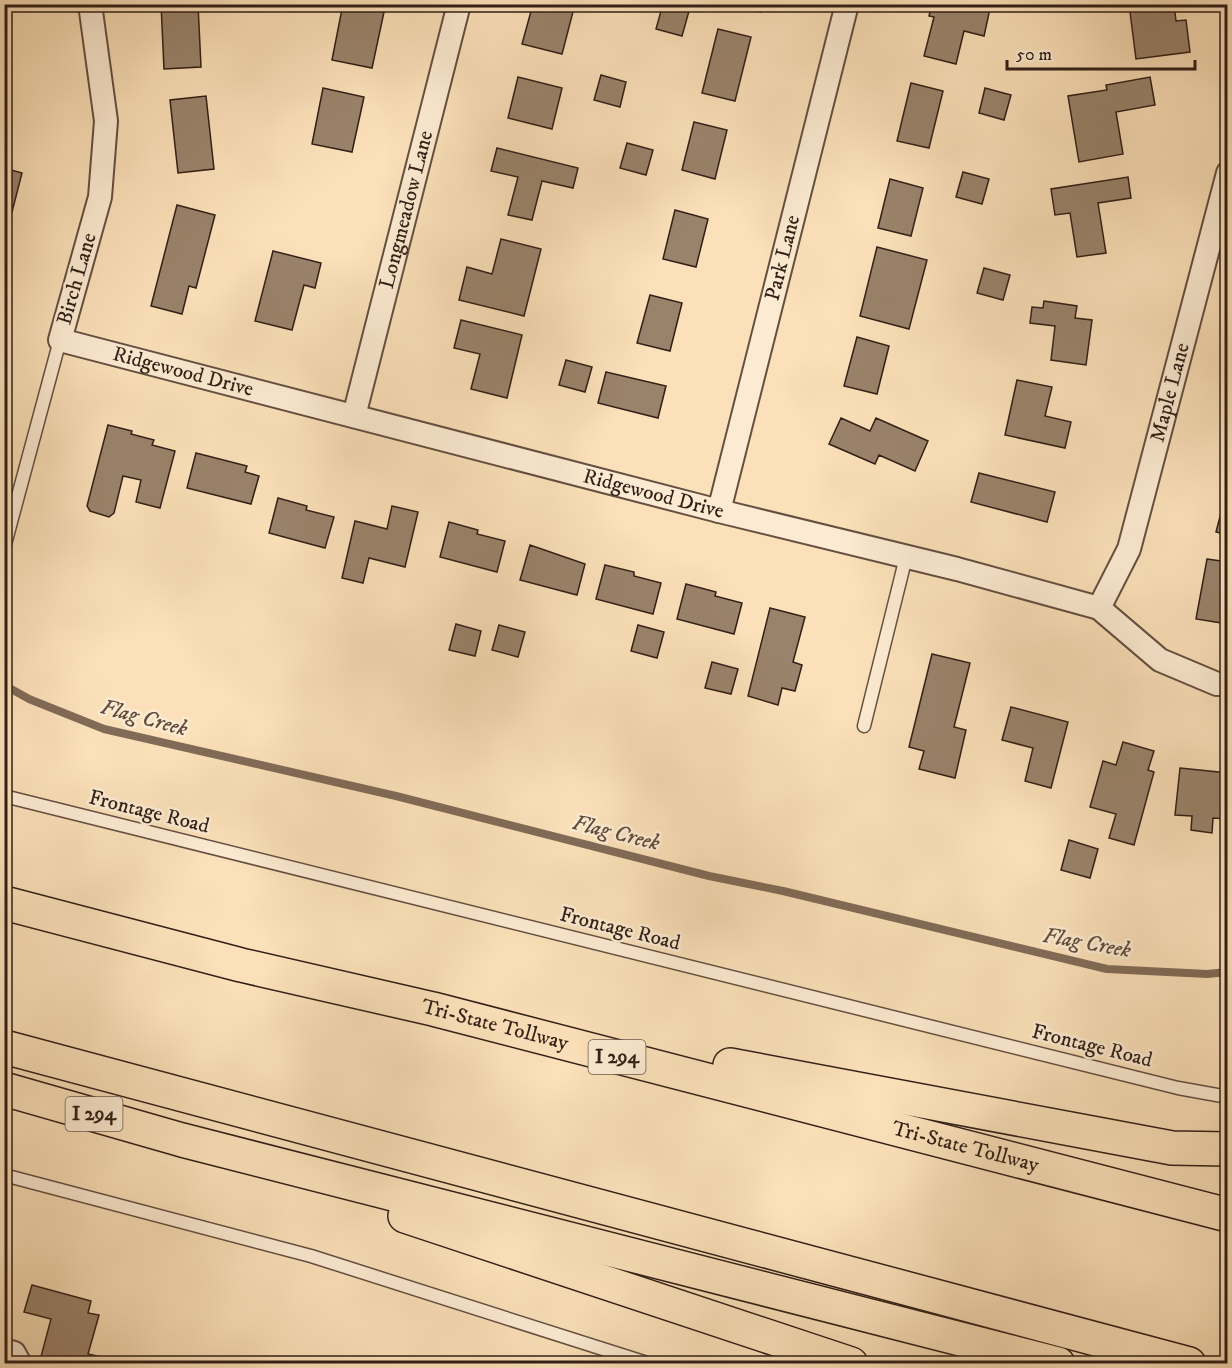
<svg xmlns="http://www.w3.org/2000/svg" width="1232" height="1368" font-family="'IM FELL DW Pica',serif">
  <rect width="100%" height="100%" fill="#fbe0b9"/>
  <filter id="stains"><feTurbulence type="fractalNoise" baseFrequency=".00333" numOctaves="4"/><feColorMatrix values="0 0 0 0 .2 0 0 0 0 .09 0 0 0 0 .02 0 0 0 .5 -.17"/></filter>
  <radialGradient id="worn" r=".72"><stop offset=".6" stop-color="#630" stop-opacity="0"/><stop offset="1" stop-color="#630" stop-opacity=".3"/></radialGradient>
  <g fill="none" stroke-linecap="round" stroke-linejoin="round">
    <path stroke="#816b57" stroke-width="8" d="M4 685 29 699 104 729 396 796 709 876 783 891 1107 969 1207 974 1228 972"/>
  </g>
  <path fill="#9a836b" stroke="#311f17" stroke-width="1.5" d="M161 4H198L201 67 164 69Z
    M343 4 384 12 372 68 332 60Z
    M533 4H575L562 54 522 44Z
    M663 4 689 11 682 36 656 29Z
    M732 4H762L761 12Z
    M932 4H991L984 36 964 31 956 64 924 56 934 17 929 16Z
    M1129 4H1174L1176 21 1186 20 1190 52 1136 59Z
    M718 29 751 37 735 101 702 93Z
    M601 75 626 82 620 107 594 100Z
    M518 77 562 88 552 129 508 118Z
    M1150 77 1155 105 1116 112 1123 154 1079 162 1068 96 1107 90 1106 85Z
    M911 83 943 91 929 148 897 141Z
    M323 88 364 97 352 152 312 144Z
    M985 88 1011 95 1004 120 979 113Z
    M206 96 214 169 178 173 170 100Z
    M694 122 727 130 715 179 682 170Z
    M627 143 653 150 646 175 620 168Z
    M497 148 578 168 573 188 542 181 532 220 508 215 518 177 491 171Z
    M4 168 22 173 12 212 4 210Z
    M963 172 989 179 982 204 956 197Z
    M1128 177 1131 198 1098 203 1106 253 1077 257 1070 213 1055 215 1051 189Z
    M890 179 923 188 911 236 878 228Z
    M177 205 215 215 196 288 189 286 182 314 151 306Z
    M675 210 708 219 696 267 663 259Z
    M501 239 541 249 524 316 459 300 467 267 492 274Z
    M877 247 927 260 909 329 860 316Z
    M273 251 321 263 315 288 304 285 292 330 255 321Z
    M984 268 1010 275 1003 300 977 293Z
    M650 295 682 303 670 351 637 343Z
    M1044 301 1077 306 1075 318 1092 320 1086 365 1051 360 1055 326 1030 323 1032 307 1043 308Z
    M461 320 522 335 507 398 471 389 480 354 454 348Z
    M857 337 889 346 877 394 844 386Z
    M566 360 592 367 585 392 559 385Z
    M606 372 666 386 658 418 598 403Z
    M1017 380 1052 387 1045 416 1071 422 1065 448 1005 435Z
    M841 418 870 431 876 418 928 441 915 471 879 455 875 464 829 444Z
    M108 425 132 431 131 434 154 440 152 445 175 451 160 508 136 502 141 480 123 476 114 513 109 517 90 511 87 506Z
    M196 453 247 466 245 472 259 476 251 504 187 488Z
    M979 473 1055 492 1047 522 971 502Z
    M1228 486V535L1216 532Z
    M278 498 307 506 306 510 334 517 325 548 269 533Z
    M392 506 418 512 405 567 369 558 363 583 342 578 355 521 387 529Z
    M449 522 478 530 477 534 505 541 497 572 440 557Z
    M530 545 585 564 577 595 520 580Z
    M1207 559 1228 562V624L1196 619Z
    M605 565 634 572V576L661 583 653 614 596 599Z
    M686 584 716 592 715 596 742 603 734 634 677 619Z
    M770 608 805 617 793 662 802 665 795 691 782 688 778 705 748 696Z
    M456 624 481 631 475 656 449 650Z
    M499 625 525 632 518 657 492 650Z
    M638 625 664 632 657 658 631 651Z
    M932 654 970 663 954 727 966 730 955 778 919 769 924 751 909 747Z
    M712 662 738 669 731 694 705 688Z
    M1011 707 1068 722 1051 788 1025 781 1033 748 1002 740Z
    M1123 742 1154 751 1148 770 1154 772 1134 845 1109 838 1116 814 1090 807 1103 761 1116 765Z
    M1180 768 1228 773V819L1213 818 1212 833 1191 830 1192 816 1175 815Z
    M1069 840 1098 849 1090 878 1061 870Z
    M32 1285 91 1301 88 1313 99 1315 88 1354 111 1359 110 1364H39L51 1319 24 1312Z"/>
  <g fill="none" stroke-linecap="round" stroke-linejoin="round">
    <g stroke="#644f40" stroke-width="15">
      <path id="service" d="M4 548 60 340
        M864 726 906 557
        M4 796 1178 1088 1228 1097
        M4 1175 311 1256 650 1364"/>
    </g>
    <g stroke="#644f40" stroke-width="26">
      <g id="minor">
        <path id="s1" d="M90 4 106 121 100 197 60 340 719 511 957 569 1099 608 1160 660 1217 684H1228"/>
        <path id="s2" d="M354 416 459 4"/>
        <path id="s3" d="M719 511 847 4"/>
        <path id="s4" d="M1099 608 1129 549 1228 173"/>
        <path d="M4 1350 14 1353 20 1364"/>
      </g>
    </g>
    <g stroke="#311f17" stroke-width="36">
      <g id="motorway">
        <path id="s5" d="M4 903 241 965 433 1009 1228 1215"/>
        <path d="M4 1047 1189 1364"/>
        <path d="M730 1065 1172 1148 1228 1149"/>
        <path d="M4 1089 182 1140 1058 1364"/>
        <path d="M405 1216 851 1364"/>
      </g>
    </g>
    <use href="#service" stroke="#fcebd2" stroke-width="12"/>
    <use href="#minor" stroke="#fcebd2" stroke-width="22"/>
    <use href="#motorway" stroke="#fbe0b9" stroke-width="33"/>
  </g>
  <g text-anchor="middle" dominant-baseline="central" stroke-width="5" stroke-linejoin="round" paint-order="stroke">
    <g fill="#fcebd2" stroke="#6e5c4f" stroke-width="1.5">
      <rect x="588.5" y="1040" width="57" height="34" rx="4.5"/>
      <rect x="65.5" y="1097" width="57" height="34" rx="4.5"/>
    </g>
    <g font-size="20" font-weight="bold" fill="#311f17">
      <text x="617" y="1057">I 294</text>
      <text x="94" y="1114">I 294</text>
    </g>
    <g font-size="21" fill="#311f17" stroke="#fcebd2">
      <text stroke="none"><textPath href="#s2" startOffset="213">Longmeadow Lane</textPath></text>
      <text stroke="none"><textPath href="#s3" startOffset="261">Park Lane</textPath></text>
      <text transform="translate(77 279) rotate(-74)">Birch Lane</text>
      <text stroke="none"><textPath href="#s1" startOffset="470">Ridgewood Drive</textPath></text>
      <text stroke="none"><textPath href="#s4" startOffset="228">Maple Lane</textPath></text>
      <text stroke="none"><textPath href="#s1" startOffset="956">Ridgewood Drive</textPath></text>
      <text transform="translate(149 812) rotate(14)">Frontage Road</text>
      <text transform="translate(620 929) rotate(14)">Frontage Road</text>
      <text stroke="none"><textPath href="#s5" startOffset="506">Tri-State Tollway</textPath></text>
      <text transform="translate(1092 1046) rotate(14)">Frontage Road</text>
      <text stroke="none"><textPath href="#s5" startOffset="992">Tri-State Tollway</textPath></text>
    </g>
    <g font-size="22" font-style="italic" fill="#604b3c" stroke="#fcebd2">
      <text transform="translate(144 718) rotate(15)">Flag Creek</text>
      <text transform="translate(616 833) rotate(14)">Flag Creek</text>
      <text transform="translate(1087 943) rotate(10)">Flag Creek</text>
    </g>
  </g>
  <rect width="1232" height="1368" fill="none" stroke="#fbe0b9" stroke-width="24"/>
  <rect x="6" y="6" width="1220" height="1356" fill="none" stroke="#311f17" stroke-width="3"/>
  <rect x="12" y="12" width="1208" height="1344" fill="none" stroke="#311f17" stroke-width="1.5"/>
  <path d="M1007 60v9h188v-9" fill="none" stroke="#311f17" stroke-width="3"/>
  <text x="1016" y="60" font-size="18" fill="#311f17" stroke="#fcebd2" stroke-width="4.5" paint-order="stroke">50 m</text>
  <rect width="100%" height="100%" filter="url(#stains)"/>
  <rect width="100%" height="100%" fill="url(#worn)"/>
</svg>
